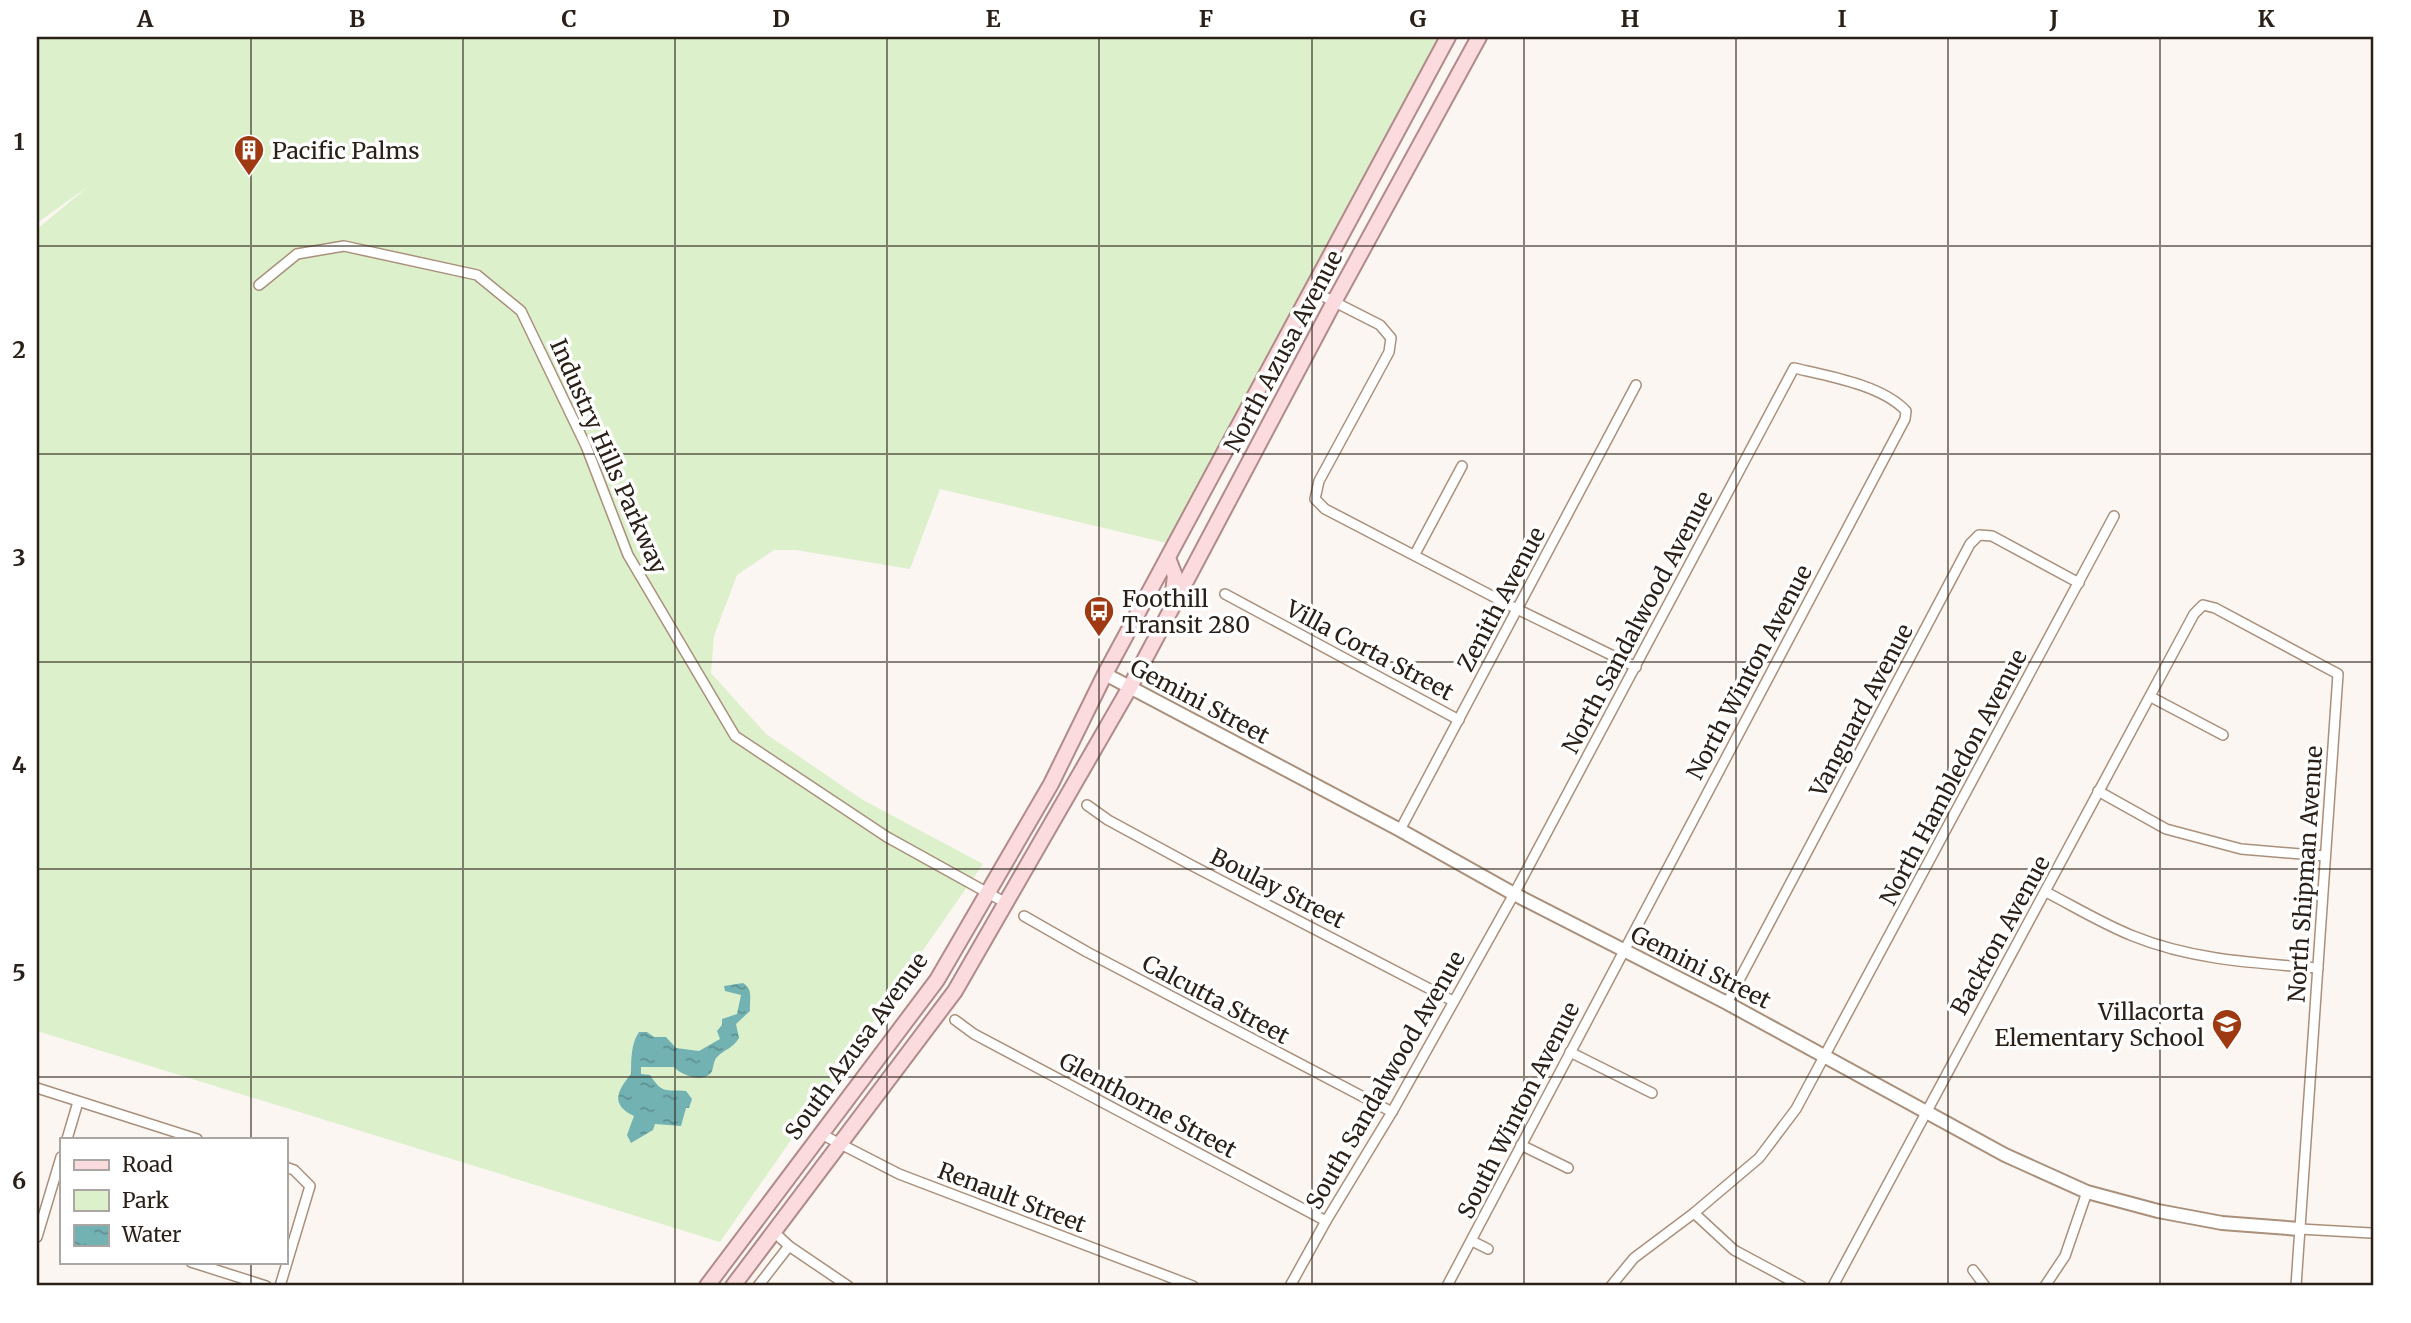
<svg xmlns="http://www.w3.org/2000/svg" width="2411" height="1323" viewBox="0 0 2411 1323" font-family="Merriweather,serif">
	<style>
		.green { fill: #dcf0cb }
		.water { fill: url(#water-ripples) }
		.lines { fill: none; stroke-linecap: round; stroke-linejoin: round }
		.street-casing { stroke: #aa907b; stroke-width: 12 }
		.secondary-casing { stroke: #aa907b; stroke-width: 16 }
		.primary-casing { stroke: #b18a8a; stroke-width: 18 }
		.street { stroke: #fff; stroke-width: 9 }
		.secondary { stroke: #fff; stroke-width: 12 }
		.primary { stroke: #fbdbde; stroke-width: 14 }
		.grid { fill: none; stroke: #2a2018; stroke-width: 2; stroke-opacity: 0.55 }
		.labels { text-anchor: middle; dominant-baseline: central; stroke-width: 7; stroke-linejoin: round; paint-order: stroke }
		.poi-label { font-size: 23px; fill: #2a2018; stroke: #fff; text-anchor: start }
		.street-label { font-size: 23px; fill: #2a2018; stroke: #fff }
		.neatline { fill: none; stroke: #2a2018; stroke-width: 2.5 }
		.grid-label { font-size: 23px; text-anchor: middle; font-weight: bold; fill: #2a2018 }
	</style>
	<defs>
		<pattern id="water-ripples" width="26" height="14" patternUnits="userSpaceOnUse" patternTransform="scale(1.75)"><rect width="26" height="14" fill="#73b2b3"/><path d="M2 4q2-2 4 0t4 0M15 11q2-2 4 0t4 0" fill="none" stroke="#5f9091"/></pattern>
	</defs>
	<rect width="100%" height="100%" fill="#fbf6f1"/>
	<polygon class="green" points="37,37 1443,37 1167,543 940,489 910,569 796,550 774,550 737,575 714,636 711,673 766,734 863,800 983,864 720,1242 37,1031 37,229 90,185 37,223"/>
	<path class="water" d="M 743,983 C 754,990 749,999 750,1011 L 736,1024 L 739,1038 C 732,1049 725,1049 717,1057 C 713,1061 714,1068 711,1073 C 702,1083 681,1075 674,1067 L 641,1067 L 641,1074 L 650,1075 C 663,1095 666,1089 686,1091 L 692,1099 L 689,1108 L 686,1108 L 681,1126 L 655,1124 L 653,1130 L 631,1143 L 627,1135 L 634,1116 C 610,1105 617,1091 631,1074 C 631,1060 631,1043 639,1032 L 647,1032 L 654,1037 L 666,1037 L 676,1048 L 699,1051 L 720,1039 L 717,1031 L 722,1025 L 722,1019 L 737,1014 L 741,995 L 725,991 L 724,986 Z"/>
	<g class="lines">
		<g class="street-casing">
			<g id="street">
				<polyline points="259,285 297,254 344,246 477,275 521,311 586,446 628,555 735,736 887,837 1006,903"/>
				<polyline points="1313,291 1380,325 1391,338 1389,352 1319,481 1315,499 1325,509 1517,609 1636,667"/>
				<polyline points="1415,554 1462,466"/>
				<polyline points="1225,594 1459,720"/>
				<polyline points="2151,697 2223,735"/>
				<polyline points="2098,791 2166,829 2241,849 2325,856"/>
				<polyline points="1087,805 1108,820 1191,865 1453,1001"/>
				<polyline points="1400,830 1636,385"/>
				<path d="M 2046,892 C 2075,907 2103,924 2133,936 C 2192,960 2255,963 2318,968"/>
				<polyline points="1024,916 1087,952 1392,1112"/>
				<polyline points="1727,1003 1970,544 1979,535 1992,536 2079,583"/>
				<polyline points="955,1020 974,1034 1326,1221"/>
				<polyline points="1570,1052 1652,1093"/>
				<polyline points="37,1088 197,1139"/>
				<polyline points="821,1134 899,1174 1193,1286"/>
				<polyline points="67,1139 78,1102"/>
				<polyline points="1521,1145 1568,1168"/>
				<polyline points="1694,1213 1734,1250 1801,1286"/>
				<polyline points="2300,1229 2371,1233"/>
				<polyline points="773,1231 789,1246 848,1286"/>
				<polyline points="37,1237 61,1157"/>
				<polyline points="1472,1241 1488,1249"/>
				<polyline points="191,1262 266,1286"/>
				<polyline points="1973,1270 1985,1286"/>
				<polyline points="280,1286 310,1186 294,1170 285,1167"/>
				<polyline points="758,1286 789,1246"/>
				<path d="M 1290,1286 L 1326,1221 L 1392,1112 L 1514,894 L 1794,368 C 1828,376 1882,385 1906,411 L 1905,419 L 1447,1286"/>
				<polyline points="1611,1286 1634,1258 1694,1213 1759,1158 1796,1109 2114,516"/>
				<polyline points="1833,1286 2194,614 2203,605 2215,608 2338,674 2296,1286"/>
				<polyline points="2045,1286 2065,1256 2087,1192"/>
			</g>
		</g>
		<g class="secondary-casing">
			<polyline id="secondary" points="1105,674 1400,830 1514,894 1727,1003 2005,1155 2087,1192 2158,1211 2222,1223 2300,1229"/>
		</g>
		<g class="primary-casing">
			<g id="primary">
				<polyline points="1168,558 1175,576 1172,599"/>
				<polyline points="707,1286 937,980 1051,784 1105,674 1448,37"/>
				<polyline points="733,1286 955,991 1130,687 1334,302 1479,37"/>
			</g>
		</g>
		<use href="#street" class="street"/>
		<use href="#secondary" class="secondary"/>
		<use href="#primary" class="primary"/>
	</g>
	<path class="grid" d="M 251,37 L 251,1139M 463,37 L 463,1286M 675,37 L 675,1286M 887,37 L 887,1286M 1099,37 L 1099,1286M 1312,37 L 1312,1286M 1524,37 L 1524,1286M 1736,37 L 1736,1286M 1948,37 L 1948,1286M 2160,37 L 2160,1286M 37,246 L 2374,246M 37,454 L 2374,454M 37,662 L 2374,662M 37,869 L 2374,869M 37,1077 L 2374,1077M 251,1262 L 251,1286"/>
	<defs>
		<g id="building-pin" transform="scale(1.575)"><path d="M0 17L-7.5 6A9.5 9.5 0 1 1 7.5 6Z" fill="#9f3912" stroke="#fff"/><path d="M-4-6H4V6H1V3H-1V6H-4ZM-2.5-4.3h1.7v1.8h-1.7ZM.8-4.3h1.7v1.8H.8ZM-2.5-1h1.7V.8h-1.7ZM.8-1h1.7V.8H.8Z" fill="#fff"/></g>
		<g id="bus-pin" transform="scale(1.575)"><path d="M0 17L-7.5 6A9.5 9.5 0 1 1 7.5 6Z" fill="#9f3912" stroke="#fff"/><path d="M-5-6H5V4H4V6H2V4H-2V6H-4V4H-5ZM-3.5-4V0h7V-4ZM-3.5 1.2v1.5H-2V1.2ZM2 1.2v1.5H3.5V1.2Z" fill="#fff"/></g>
		<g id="school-pin" transform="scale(1.575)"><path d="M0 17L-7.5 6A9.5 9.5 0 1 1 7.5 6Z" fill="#9f3912" stroke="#fff"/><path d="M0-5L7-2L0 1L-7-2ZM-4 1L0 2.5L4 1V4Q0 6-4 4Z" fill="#fff"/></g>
	</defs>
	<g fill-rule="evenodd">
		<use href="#building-pin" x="249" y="150"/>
		<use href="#bus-pin" x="1099" y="611"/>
		<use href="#school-pin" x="2227" y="1024"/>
	</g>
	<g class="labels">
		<g class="poi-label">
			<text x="272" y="150">Pacific Palms</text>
			<text x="1122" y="598">Foothill<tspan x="1122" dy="26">Transit 280</tspan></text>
			<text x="2204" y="1011" text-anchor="end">Villacorta<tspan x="2204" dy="26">Elementary School</tspan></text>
		</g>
		<g class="street-label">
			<text transform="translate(1283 351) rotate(-62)">North Azusa Avenue</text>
			<text transform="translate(609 456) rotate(66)">Industry Hills Parkway</text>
			<text transform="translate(1501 599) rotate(-62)">Zenith Avenue</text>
			<text transform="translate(1637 622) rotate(-62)">North Sandalwood Avenue</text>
			<text transform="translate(1370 650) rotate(28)">Villa Corta Street</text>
			<text transform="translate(1749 672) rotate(-62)">North Winton Avenue</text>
			<text transform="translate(1200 701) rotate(28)">Gemini Street</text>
			<text transform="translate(1861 710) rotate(-62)">Vanguard Avenue</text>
			<text transform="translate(1953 777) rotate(-62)">North Hambledon Avenue</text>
			<text transform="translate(2305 874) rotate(-86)">North Shipman Avenue</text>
			<text transform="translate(1278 888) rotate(27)">Boulay Street</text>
			<text transform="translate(2000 935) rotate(-61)">Backton Avenue</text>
			<text transform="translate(1701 967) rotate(27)">Gemini Street</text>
			<text transform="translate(1216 999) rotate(28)">Calcutta Street</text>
			<text transform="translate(856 1046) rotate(-54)">South Azusa Avenue</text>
			<text transform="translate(1385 1080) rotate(-60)">South Sandalwood Avenue</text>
			<text transform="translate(1148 1105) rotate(28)">Glenthorne Street</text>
			<text transform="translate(1518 1110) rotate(-63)">South Winton Avenue</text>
			<text transform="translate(1012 1197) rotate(21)">Renault Street</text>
		</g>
	</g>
	<rect width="2411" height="1323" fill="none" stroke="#ffffff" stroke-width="77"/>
	<rect x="60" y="1138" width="228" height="126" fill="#ffffff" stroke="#aaa6a3" stroke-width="2"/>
	<rect x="74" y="1160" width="35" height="10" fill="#fbdbde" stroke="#aaa6a3" stroke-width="2"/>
	<text x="122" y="1172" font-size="21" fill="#2a2018">Road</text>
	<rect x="74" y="1190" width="35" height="21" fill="#dcf0cb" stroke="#aaa6a3" stroke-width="2"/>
	<text x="122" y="1208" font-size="21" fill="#2a2018">Park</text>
	<rect x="74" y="1225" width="35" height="21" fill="url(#water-ripples)" stroke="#aaa6a3" stroke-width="2"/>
	<text x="122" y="1242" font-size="21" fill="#2a2018">Water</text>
	<rect x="38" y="38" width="2334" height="1246" class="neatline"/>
	<g class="grid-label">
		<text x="145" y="27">A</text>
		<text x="357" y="27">B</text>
		<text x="569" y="27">C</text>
		<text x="781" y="27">D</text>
		<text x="993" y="27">E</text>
		<text x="1206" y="27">F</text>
		<text x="1418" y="27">G</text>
		<text x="1630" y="27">H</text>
		<text x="1842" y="27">I</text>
		<text x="2054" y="27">J</text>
		<text x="2266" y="27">K</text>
		<text x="19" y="150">1</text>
		<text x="19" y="358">2</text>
		<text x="19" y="566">3</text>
		<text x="19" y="773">4</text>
		<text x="19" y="981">5</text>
		<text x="19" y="1189">6</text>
	</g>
</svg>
